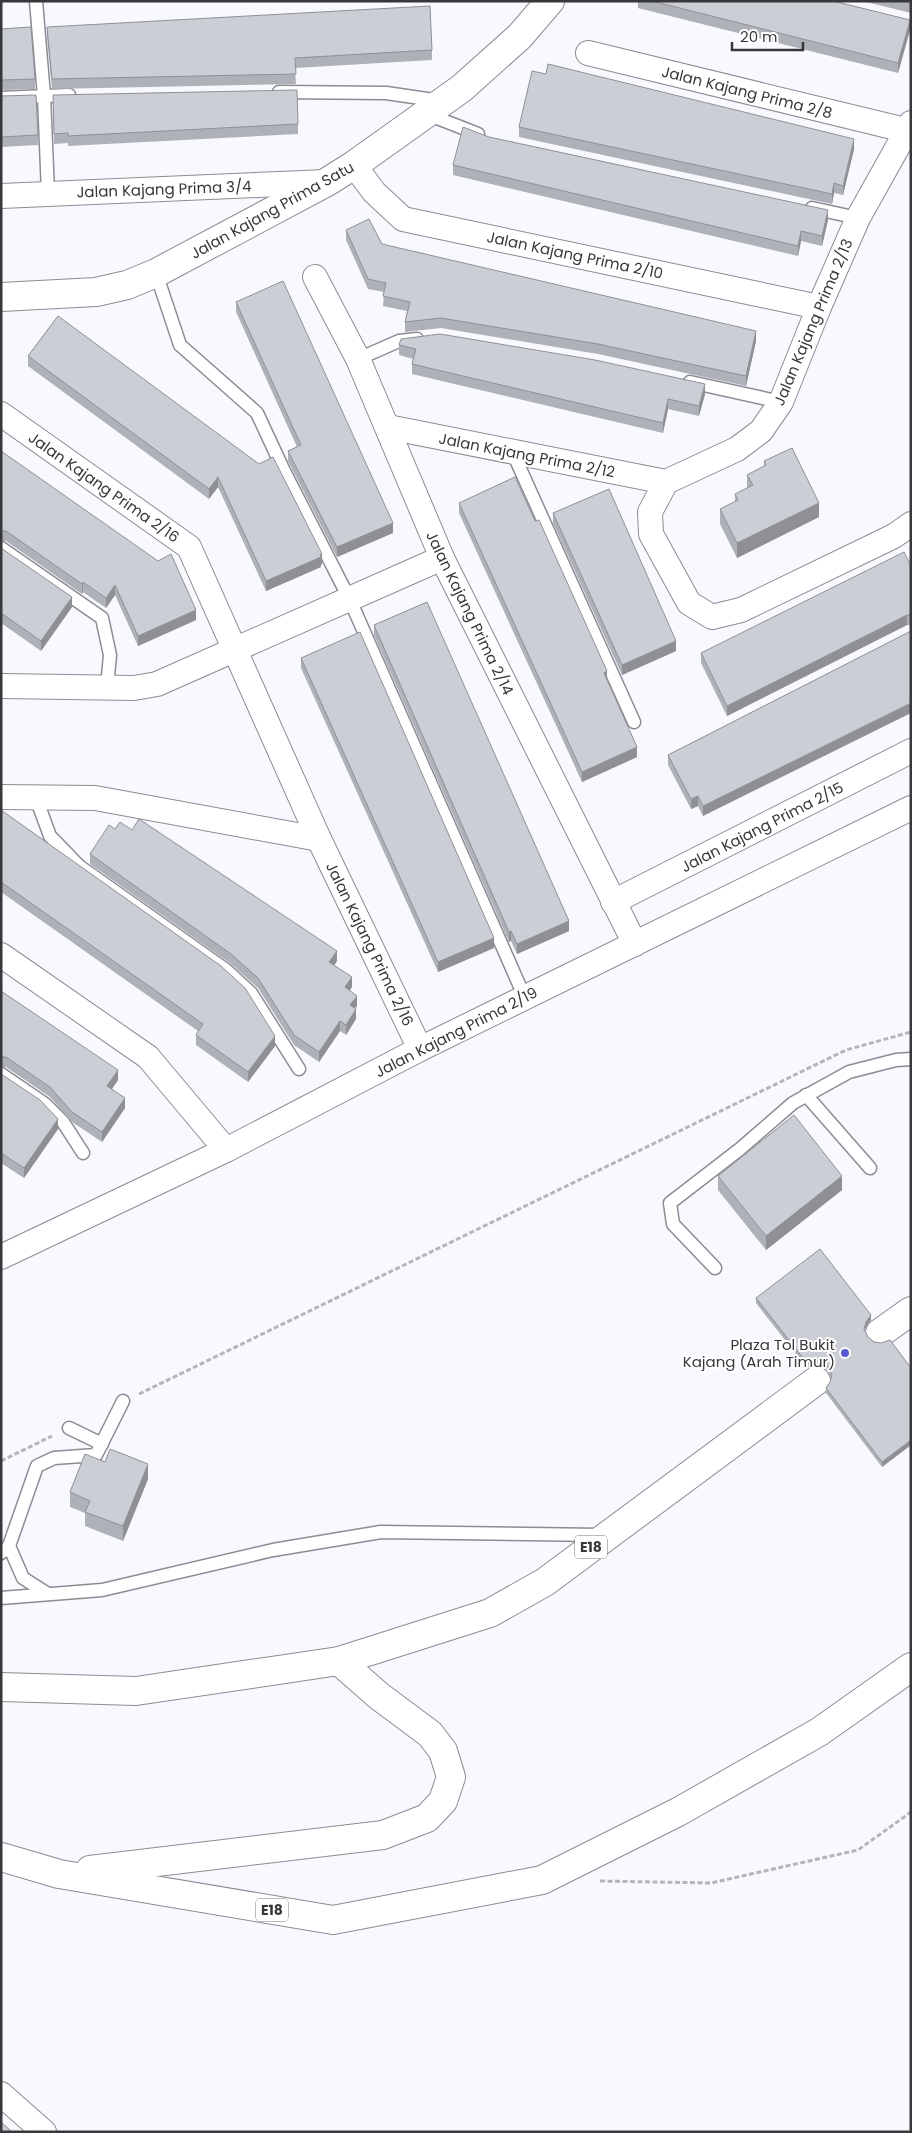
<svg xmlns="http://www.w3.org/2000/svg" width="912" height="2133" viewBox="0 0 912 2133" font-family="Poppins,sans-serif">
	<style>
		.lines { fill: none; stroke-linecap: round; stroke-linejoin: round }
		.service-casing { stroke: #8b8c94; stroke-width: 15 }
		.minor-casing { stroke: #8b8c94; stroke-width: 26 }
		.tertiary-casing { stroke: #8b8c94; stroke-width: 30 }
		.motorway-casing { stroke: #8b8c94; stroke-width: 30 }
		.path { stroke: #b4b5b9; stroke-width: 3; stroke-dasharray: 5 2.5; stroke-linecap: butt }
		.service { stroke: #fff; stroke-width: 12 }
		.minor { stroke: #fff; stroke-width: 24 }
		.tertiary { stroke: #fff; stroke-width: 28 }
		.motorway { stroke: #fff; stroke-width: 28 }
		.wall { fill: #afb1b8 }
		.shaded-wall { fill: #8f9096 }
		.building { fill: #ccced6; stroke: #8f9096 }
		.poi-dot { fill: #5759d0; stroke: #fff; stroke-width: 2 }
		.labels { text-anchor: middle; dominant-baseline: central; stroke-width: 4; stroke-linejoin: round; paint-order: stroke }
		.shield { fill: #fff; stroke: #747476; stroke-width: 1 }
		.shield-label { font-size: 14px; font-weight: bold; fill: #38383b }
		.street-label { font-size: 15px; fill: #38383b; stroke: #fff }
		.poi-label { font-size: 15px; fill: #38383b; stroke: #fff; text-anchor: end }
	</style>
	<rect width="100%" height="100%" fill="#f8f9fe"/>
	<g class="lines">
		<g class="service-casing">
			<g id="service">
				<polyline points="36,1 44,96 48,193"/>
				<polyline points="279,92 386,93 441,101"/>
				<polyline points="1,98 69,95"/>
				<polyline points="427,114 478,134"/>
				<polyline points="812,208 858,218"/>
				<polyline points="156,273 180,345 257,413 284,471 350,600 525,998"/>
				<polyline points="358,359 399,341 417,339"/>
				<polyline points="690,382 781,402"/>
				<polyline points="513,453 634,722"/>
				<polyline points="1,548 102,618 110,655 107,687"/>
				<polyline points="36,798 50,836 79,866 226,970 251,993 299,1069"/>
				<polyline points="1,1074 45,1104 63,1122 83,1153"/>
				<polyline points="806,1095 870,1168"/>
				<polyline points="715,1268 673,1224 670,1203 740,1149 793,1103 849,1072 896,1060 911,1059"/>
				<polyline points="69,1428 102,1444"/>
				<polyline points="9,1546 23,1578 48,1594"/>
				<polyline points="1,1553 9,1546 37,1466 54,1458 96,1455 123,1401"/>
				<polyline points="1,1598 102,1590 273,1550 381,1532 602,1535"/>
			</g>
		</g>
		<g class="minor-casing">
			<g id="minor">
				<polyline points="588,53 905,130"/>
				<polyline points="911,123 858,218 819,307 781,402 761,431 737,449 666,482 650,512 651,534 689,603 712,617 741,610 894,536 911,524"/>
				<polyline points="354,165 374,192 403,219 819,307"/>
				<polyline points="1,196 327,182"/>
				<polyline points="315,277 358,359 442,558 635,944"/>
				<polyline points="1,414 189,547 319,839 420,1049"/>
				<polyline points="388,427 666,482"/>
				<polyline points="1,686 134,688 157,684 442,558"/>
				<polyline points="1,797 95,798 319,839"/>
				<polyline points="613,902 911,751"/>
				<polyline points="1,955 148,1057 226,1150"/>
				<polyline points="1,1257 226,1150 420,1049 911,808"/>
				<polyline points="1,2094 44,2132"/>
			</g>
		</g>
		<g class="tertiary-casing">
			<polyline id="tertiary" points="1,297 96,292 127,285 156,273 327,182 354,165 462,88 520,36 550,1"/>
		</g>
		<g class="motorway-casing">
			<g id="motorway">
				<polyline points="880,1333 911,1311"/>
				<polyline points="1,1687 136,1691 339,1661 490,1613 545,1582 816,1381"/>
				<polyline points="1,1857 59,1874 333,1920 542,1880 678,1812 819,1732 911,1667"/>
				<polyline points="90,1870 383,1835 427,1818 443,1801 451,1777 443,1751 430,1734 379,1696 339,1661"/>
			</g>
		</g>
		<g class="path">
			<polyline points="139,1394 846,1050 911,1032"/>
			<polyline points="1,1461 52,1436"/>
			<polyline points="600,1881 711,1883 858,1850 911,1812"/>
		</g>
		<use href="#service" class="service"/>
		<use href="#minor" class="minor"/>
		<use href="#tertiary" class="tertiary"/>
		<use href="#motorway" class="motorway"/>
	</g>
	<g class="wall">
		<polygon points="638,1 833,1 910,30 898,73 638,8"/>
		<polygon points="862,1 911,1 911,13"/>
		<polygon points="47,27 432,50 432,60 295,68 296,84 52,89 47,37"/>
		<polygon points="1,29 35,79 35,89 1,90"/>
		<polygon points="53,95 298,124 298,134 68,146 68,143 54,144"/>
		<polygon points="1,96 38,135 38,145 1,147"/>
		<polygon points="519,127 854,149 843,195 834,193 832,204 519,137"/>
		<polygon points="489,137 828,220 822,246 801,241 798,256 453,175 453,165"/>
		<polygon points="346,230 382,244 756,341 746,386 598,354 441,328 405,332 405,322 407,311 383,306 384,292 368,289 346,240"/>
		<polygon points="236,302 393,533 337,557 288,461 288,451 297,447 236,312"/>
		<polygon points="58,316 322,564 321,565 321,567 266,591 218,487 209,499 28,366 28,356"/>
		<polygon points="399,345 705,394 699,416 668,409 663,433 412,374 412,364 413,359 399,355"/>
		<polygon points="1,451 196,620 138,646 115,595 106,608 83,592 82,594 6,541 1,541"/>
		<polygon points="764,461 819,517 737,558 720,524 720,509 735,502 735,494 747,488 747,475 764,466"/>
		<polygon points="459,503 607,680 637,757 582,782 459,513"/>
		<polygon points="553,513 676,651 622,675 553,523"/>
		<polygon points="1,548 72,607 41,651 1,623"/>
		<polygon points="911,566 911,625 907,625 727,716 701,663 701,653"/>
		<polygon points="374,625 569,931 517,954 511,941 509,942 374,635"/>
		<polygon points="911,631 703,816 698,806 691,809 668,765 668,755"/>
		<polygon points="301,658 494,948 438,972 301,668"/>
		<polygon points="1,810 275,1046 248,1082 196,1045 196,1035 198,1031 1,892"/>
		<polygon points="115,829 132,830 337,961 334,966 352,987 350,990 357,1006 355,1008 356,1019 346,1035 340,1031 319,1062 294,1045 258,988 231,964 90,864 90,854"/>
		<polygon points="1,991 118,1080 112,1089 125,1108 102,1142 72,1122 50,1097 6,1067 1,1067"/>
		<polygon points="1,1074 58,1129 24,1178 1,1163"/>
		<polygon points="718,1176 842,1190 766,1250 718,1190"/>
		<polygon points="756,1298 871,1320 866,1327 865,1330 868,1337 911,1368 911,1445 882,1467 826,1393 826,1388 830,1382 831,1378 828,1371 823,1367 815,1365 807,1368 756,1303"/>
		<polygon points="148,1479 123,1541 85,1526 85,1513 70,1507 70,1492"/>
	</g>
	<g class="shaded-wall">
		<polygon points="910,20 910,30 898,73 898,63"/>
		<polygon points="854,139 854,149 843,195 843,186"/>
		<polygon points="834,183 834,193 832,204 832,194"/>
		<polygon points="828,210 828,220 822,246 822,236"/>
		<polygon points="801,231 801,241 798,256 798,246"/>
		<polygon points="756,331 756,341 746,386 746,376"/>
		<polygon points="705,384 705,394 699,416 699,406"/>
		<polygon points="668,399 668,409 663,433 663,423"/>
		<polygon points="218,477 218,487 209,499 209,489"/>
		<polygon points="819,503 819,517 737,558 737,543"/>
		<polygon points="393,523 393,533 337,557 337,547"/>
		<polygon points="322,554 322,564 321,565 321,567 266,591 266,581"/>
		<polygon points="83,582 83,592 82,594 82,584"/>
		<polygon points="115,585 115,595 106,608 106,598"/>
		<polygon points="72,597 72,607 41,651 41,641"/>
		<polygon points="196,610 196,620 138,646 138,636"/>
		<polygon points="907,615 907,625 727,716 727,706"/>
		<polygon points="676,641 676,651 622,675 622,665"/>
		<polygon points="607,671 607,681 604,673"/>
		<polygon points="911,703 911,713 703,816 703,806"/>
		<polygon points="637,747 637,757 582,782 582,772"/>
		<polygon points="698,796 698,806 691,809 691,799"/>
		<polygon points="569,921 569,931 517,954 517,944"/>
		<polygon points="511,931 511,941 509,942 509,932"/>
		<polygon points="494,938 494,948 438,972 438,962"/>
		<polygon points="337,951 337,961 329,972 329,962"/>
		<polygon points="352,977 352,987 345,997 345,987"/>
		<polygon points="357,996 357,1006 350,1015 350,1005"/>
		<polygon points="356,1009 356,1019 346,1035 346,1025"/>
		<polygon points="340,1021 340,1031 319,1062 319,1052"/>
		<polygon points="275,1036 275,1046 248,1082 248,1072"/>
		<polygon points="118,1070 118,1080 107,1096 107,1086"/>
		<polygon points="125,1098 125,1108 102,1142 102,1132"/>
		<polygon points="58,1119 58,1129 24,1178 24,1168"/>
		<polygon points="842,1176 842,1190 766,1250 766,1236"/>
		<polygon points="871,1315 871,1320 866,1327 864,1334 866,1322"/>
		<polygon points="815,1360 815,1365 807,1368 807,1363"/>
		<polygon points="911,1440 911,1445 882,1467 882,1462"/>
		<polygon points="148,1464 148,1479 123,1541 123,1526"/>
	</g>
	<g class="building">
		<polygon points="652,1 833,1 910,20 898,63"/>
		<polygon points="430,6 432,50 295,58 296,74 52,79 47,27"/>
		<polygon points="31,27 35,79 1,80 1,29"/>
		<polygon points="548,64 854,139 843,186 834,183 832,194 519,127 532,71 546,74"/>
		<polygon points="297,90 298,124 68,136 68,133 54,134 53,95"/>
		<polygon points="36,95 38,135 1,137 1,96"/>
		<polygon points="463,127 489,137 828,210 822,236 801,231 798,246 453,165"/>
		<polygon points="369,219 382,244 756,331 746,376 598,344 441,318 405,322 410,302 383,296 386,283 368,279 346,230"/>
		<polygon points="283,281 393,523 337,547 288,451 301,445 236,302"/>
		<polygon points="58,316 259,464 273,457 322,554 320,555 321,557 266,581 218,477 209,489 28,356"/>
		<polygon points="440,334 595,360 705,384 699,406 668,399 663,423 412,364 416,349 399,345 401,339"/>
		<polygon points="792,448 819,503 737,543 720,509 738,500 735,494 753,485 747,475 766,465 764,461"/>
		<polygon points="1,451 158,561 171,554 196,610 138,636 115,585 106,598 83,582 82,584 6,531 1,531"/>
		<polygon points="515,477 535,521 539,520 607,671 604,673 637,747 582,772 459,503"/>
		<polygon points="609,489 676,641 622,665 553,513"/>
		<polygon points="1,548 72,597 41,641 1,613"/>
		<polygon points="904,552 911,566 911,615 907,615 727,706 701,653"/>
		<polygon points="427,602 569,921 517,944 511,931 509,932 374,625"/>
		<polygon points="911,631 911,703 703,806 698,796 691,799 668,755"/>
		<polygon points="360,632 494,938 438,962 301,658"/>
		<polygon points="1,810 221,966 245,988 275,1036 248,1072 196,1035 203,1024 1,882"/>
		<polygon points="139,819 337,951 329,962 352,977 345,987 357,996 350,1005 356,1009 346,1025 340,1021 319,1052 294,1035 258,978 231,954 90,854 109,825 115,829 120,822 132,830"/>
		<polygon points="1,991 118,1070 107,1086 125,1098 102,1132 72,1112 50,1087 6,1057 1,1057"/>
		<polygon points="1,1074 40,1100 58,1119 24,1168 1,1153"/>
		<polygon points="794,1115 842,1176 766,1236 718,1176"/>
		<polygon points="820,1249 871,1315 866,1322 864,1329 868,1337 874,1342 881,1343 890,1340 911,1368 911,1440 882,1462 826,1388 830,1382 832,1375 828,1366 823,1362 815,1360 807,1363 756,1298"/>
		<polygon points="110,1449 148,1464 123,1526 85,1512 90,1501 70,1492 85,1454 105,1462"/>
		<polygon points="1,2122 12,2132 1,2132"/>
	</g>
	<circle class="poi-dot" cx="845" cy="1353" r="5"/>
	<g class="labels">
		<g class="shield">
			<rect x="575" y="1535.5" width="32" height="23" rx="4"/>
			<rect x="256" y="1898.5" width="32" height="23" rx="4"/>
		</g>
		<g class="shield-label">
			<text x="591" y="1547">E18</text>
			<text x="272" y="1910">E18</text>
		</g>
		<g class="street-label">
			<text transform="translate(747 92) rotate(14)">Jalan Kajang Prima 2/8</text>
			<text transform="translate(164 189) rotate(-2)">Jalan Kajang Prima 3/4</text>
			<text transform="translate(272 210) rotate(-29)">Jalan Kajang Prima Satu</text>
			<text transform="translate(575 255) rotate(12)">Jalan Kajang Prima 2/10</text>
			<text transform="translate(813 322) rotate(-67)">Jalan Kajang Prima 2/13</text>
			<text transform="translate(527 455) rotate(11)">Jalan Kajang Prima 2/12</text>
			<text transform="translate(104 487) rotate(35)">Jalan Kajang Prima 2/16</text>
			<text transform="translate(470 613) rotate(64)">Jalan Kajang Prima 2/14</text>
			<text transform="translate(762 827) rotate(-27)">Jalan Kajang Prima 2/15</text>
			<text transform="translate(370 944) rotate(64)">Jalan Kajang Prima 2/16</text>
			<text transform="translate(456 1032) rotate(-27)">Jalan Kajang Prima 2/19</text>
		</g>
		<g class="poi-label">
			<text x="835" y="1344">Plaza Tol Bukit<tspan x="835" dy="17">Kajang (Arah Timur)</tspan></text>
		</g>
	</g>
	<rect width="912" height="2133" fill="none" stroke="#38383b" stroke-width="5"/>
	<path d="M732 42v8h71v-8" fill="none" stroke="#38383b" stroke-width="2.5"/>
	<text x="740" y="42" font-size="15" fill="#38383b" stroke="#ffffff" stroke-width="4" paint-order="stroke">20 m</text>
</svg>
